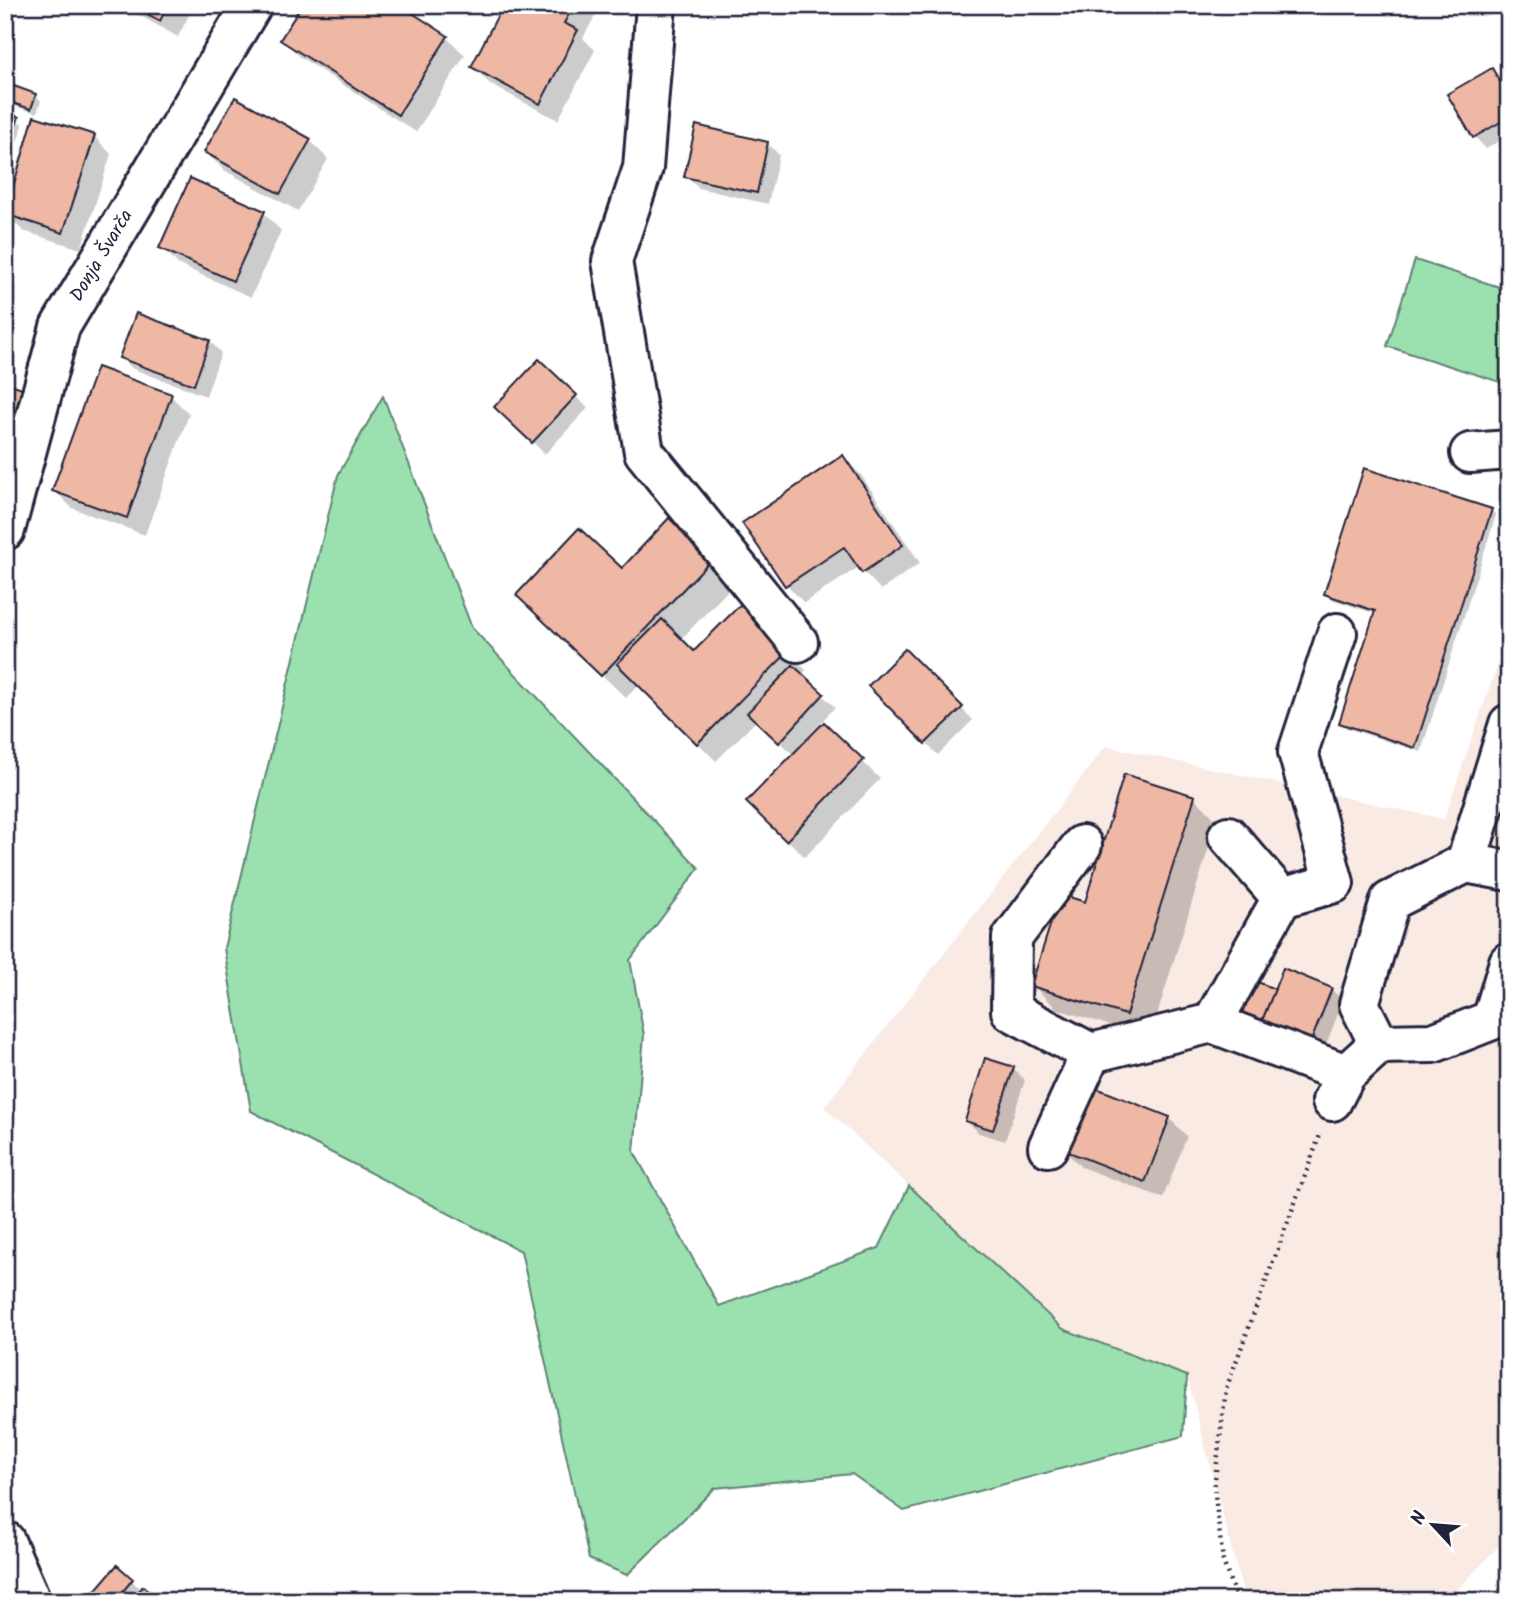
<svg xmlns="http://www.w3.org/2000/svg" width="1514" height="1606" viewBox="0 0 1514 1606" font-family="Kalam,sans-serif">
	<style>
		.built { fill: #faeae4 }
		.green { fill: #9be1af; stroke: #5e8275; stroke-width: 2 }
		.shadow { fill: #0003 }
		.building { fill: #efb8a4; stroke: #22223b; stroke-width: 2 }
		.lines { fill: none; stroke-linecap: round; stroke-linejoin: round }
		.minor-casing { stroke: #22223b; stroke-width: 44 }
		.path { stroke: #22223b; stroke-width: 4.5; stroke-dasharray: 2 5; stroke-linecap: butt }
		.minor { stroke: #fff; stroke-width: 38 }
		.labels { text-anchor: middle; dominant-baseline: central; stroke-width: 7; stroke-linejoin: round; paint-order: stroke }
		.street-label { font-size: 19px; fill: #22223b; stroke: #fff }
	</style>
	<rect width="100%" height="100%" fill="#fff"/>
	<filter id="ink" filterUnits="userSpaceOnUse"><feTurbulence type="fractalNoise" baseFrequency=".0143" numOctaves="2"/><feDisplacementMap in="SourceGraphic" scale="14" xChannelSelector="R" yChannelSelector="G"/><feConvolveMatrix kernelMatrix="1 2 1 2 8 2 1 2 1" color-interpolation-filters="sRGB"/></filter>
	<g filter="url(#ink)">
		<polygon class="built" points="1509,631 1509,1535 1447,1601 1245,1601 1187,1376 1063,1329 824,1107 1106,746 1444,819"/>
		<g class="green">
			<polygon points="1415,260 1509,290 1509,385 1387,346"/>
			<polygon points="383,396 472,628 699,868 630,960 644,1035 634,1152 719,1306 879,1248 909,1186 1063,1329 1187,1376 1183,1436 904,1511 852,1474 715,1488 627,1575 589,1559 521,1251 251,1111 224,948 338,475"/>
		</g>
		<g class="shadow">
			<polygon points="121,5 194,5 178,37"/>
			<polygon points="397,5 447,38 465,55 416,132 300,57 282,39"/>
			<polygon points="505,5 601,5 583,38 595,50 558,120 491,85 473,67"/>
			<polygon points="1491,70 1509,91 1509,135 1486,149 1475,137"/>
			<polygon points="35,95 41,101 37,113 17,107 11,101"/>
			<polygon points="236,99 310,141 328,159 298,211 224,170 206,152"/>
			<polygon points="5,115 23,124 17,142 5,139"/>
			<polygon points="35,118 94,136 111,154 81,249 23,231 5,213"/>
			<polygon points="767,143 779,155 768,204 698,188 686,176"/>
			<polygon points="264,213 281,231 251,297 179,265 161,247"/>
			<polygon points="210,341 221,353 206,396 133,369 121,358"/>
			<polygon points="539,361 588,408 545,454 496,407"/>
			<polygon points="171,396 189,414 145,535 72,508 54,490"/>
			<polygon points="843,457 861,475 920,563 881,590 859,567 804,603 787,585 745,523"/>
			<polygon points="1491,510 1496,515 1421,752 1346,728 1341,723 1376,614 1331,599 1326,594"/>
			<polygon points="670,520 735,583 680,640 694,654 741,606 806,670 801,675 835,707 800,745 802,747 824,724 880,779 805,857 748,802 794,755 757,720 716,761 639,684 626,698 542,618 622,570"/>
			<polygon points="905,651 973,720 938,755 870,686"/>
			<polygon points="1194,797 1217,821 1150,1038 1057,1009 1033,986"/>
			<polygon points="1331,989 1343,1001 1322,1055 1274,1034 1275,991"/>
			<polygon points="1013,1068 1025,1080 1005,1141 979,1133 967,1121"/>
			<polygon points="1169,1118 1187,1136 1163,1198 1081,1167 1063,1149"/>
			<polygon points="117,1568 142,1590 158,1601 88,1601"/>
		</g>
		<g class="building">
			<polygon points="130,5 168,5 160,21"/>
			<polygon points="302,5 400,5 448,36 398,115 280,40"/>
			<polygon points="503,5 574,5 564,23 578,30 540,104 471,67"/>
			<polygon points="1492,68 1509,97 1509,117 1473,138 1447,94"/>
			<polygon points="14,86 36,94 31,109 9,102"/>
			<polygon points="235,97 311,139 280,194 204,152"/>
			<polygon points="5,113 19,117 11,138 5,136"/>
			<polygon points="34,116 95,135 63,233 5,214"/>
			<polygon points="696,125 768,142 757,193 684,177"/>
			<polygon points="190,178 265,211 233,281 159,248"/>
			<polygon points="136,313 210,340 194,385 119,358"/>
			<polygon points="539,359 577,395 532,443 494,407"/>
			<polygon points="97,367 172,394 127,518 52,491"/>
			<polygon points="5,382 28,390 5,460"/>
			<polygon points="843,455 903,545 862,573 844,547 785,586 742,523"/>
			<polygon points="1364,468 1492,509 1415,748 1339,723 1375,611 1324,594"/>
			<polygon points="669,518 712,559 601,676 516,595 579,528 622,568"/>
			<polygon points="741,604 789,651 697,744 617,664 662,619 694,651"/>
			<polygon points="905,649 963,707 925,744 868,686"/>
			<polygon points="793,665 824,694 779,743 747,713"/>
			<polygon points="824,722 864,760 786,841 746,802"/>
			<polygon points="1124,774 1195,796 1126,1015 1031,986 1060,894 1085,902"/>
			<polygon points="1283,968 1332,988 1310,1044 1261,1023"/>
			<polygon points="1245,977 1275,989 1261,1023 1231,1010"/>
			<polygon points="985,1058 1014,1067 993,1130 965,1121"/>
			<polygon points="1086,1084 1170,1117 1145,1182 1061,1149"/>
			<polygon points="1509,1191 1509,1212 1503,1210"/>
			<polygon points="117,1565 133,1579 115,1601 86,1601"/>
			<polygon points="143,1586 160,1601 131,1601"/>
		</g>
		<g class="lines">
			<g class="minor-casing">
				<g id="minor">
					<polyline points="656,5 643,168 612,261 644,452 798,642"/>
					<polyline points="1470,453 1509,450"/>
					<polyline points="5,530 60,327 252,5"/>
					<polyline points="1082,845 1012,938 1011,1011 1091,1053"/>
					<polyline points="1466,863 1509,724"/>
					<polyline points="1282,898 1334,883 1298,752 1337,633"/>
					<polyline points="1212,1023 1282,898 1228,836"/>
					<polyline points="1379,1044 1359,1004 1390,901 1466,863 1509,871"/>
					<polyline points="1332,1101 1346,1074 1379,1044 1433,1043 1492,1020 1509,962"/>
					<polyline points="1048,1147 1091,1053 1212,1023 1346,1074"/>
					<polyline points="5,1541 31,1601"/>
				</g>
			</g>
			<polyline class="path" points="1237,1601 1223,1561 1214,1487 1226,1389 1320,1135"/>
			<use href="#minor" class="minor"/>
		</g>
	</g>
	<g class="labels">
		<g class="street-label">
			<text transform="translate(102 256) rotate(-59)">Donja Švarča</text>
		</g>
	</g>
	<rect width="1514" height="1606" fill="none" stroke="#fff" stroke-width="28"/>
	<rect x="14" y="14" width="1486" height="1578" fill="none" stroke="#22223b" stroke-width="2.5" filter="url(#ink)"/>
	<g transform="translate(1433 1525) rotate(296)" stroke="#ffffff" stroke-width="5" paint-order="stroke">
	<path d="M0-5L12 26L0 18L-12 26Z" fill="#22223b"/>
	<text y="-10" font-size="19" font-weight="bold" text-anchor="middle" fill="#22223b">N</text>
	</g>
</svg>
